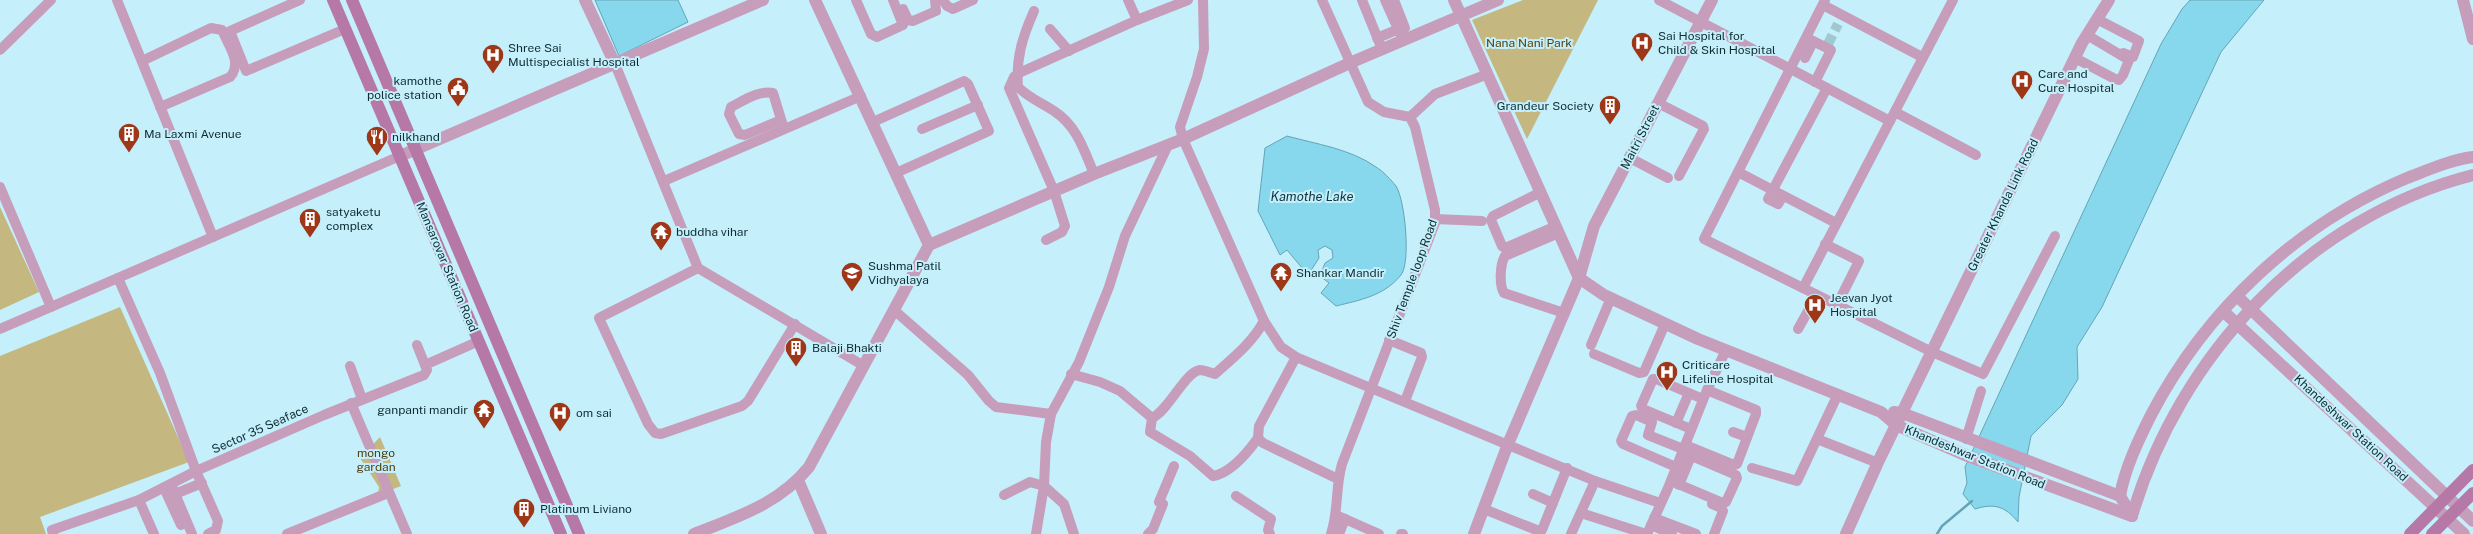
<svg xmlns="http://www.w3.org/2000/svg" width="2473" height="534" viewBox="0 0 2473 534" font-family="'Public Sans',sans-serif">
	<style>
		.green { fill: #c4b780 }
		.water { fill: #88d8ed; stroke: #63a5b6 }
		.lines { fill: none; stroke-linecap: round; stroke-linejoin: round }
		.stream { stroke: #63a5b6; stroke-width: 2.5 }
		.minor-tunnel { stroke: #a0c8d2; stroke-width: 10; stroke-dasharray: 10 5; stroke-linecap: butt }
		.minor { stroke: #c79dbc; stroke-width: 10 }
		.tertiary { stroke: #c79dbc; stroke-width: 12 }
		.secondary { stroke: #b678a6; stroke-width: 12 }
		.labels { text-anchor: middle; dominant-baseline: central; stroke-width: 4; stroke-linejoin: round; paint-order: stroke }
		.poi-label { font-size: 12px; fill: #0e2d34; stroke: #c5effa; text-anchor: start }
		.park-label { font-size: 12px; fill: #4e4312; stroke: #c5effa }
		.street-label { font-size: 12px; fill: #0e2d34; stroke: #c5effa }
		.water-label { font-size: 13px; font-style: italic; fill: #0e343e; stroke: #c5effa }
	</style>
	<rect width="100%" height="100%" fill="#c5effa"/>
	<g class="green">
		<polygon points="1523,0 1598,0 1527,139 1472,20"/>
		<polygon points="0,207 39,292 0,310"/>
		<polygon points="120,307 189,462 40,517 46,534 0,534 0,356"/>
		<polygon points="380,437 401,486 378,495 379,487 360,458"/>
	</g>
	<g class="water">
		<polygon points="595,0 678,0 688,22 619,56"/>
		<path d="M 2190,0 L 2264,0 L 2221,52 L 2102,307 L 2077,347 L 2078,379 L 2062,405 L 2031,436 L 2019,497 L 2018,522 C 2005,506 1994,503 1975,509 L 1963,494 L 1967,483 L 1965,467 L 2161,44 L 2182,9 Z"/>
		<path d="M 1287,136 C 1316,144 1351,149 1376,167 C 1383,171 1391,180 1396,186 C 1405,200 1411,262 1401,275 C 1384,296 1360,300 1336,306 L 1321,293 L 1329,283 L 1320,276 L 1325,263 L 1333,258 L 1332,250 L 1325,246 L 1318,250 L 1319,258 L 1308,275 L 1287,250 L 1280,255 L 1258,211 L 1265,148 Z"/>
	</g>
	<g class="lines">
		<polyline class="stream" points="1937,534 1942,526 1972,501"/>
		<polyline class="minor-tunnel" points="1828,44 1838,24"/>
		<g class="minor">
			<polyline points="117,0 213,237"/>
			<polyline points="300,0 230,31 246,71 345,29"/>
			<polyline points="856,0 871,34 877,37 903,25 893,0"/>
			<polyline points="943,0 947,6 953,9 973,0"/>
			<polyline points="1128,0 1137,20"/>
			<polyline points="1203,0 1204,49 1197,77 1180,127 1183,139 1264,321 1281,347 1296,357 1595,481 1660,503"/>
			<path d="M 1322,0 L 1368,102 L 1384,112 L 1410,117 L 1415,127 L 1435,210 L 1435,223 L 1342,464 C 1335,488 1339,509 1331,534"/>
			<polyline points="1362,0 1382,49"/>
			<polyline points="1385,0 1403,40"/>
			<polyline points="1394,0 1405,28"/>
			<polyline points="1659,0 1890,121"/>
			<polyline points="1825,0 1704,239 1932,352 1983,374 2055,236"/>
			<polyline points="1823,5 1922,57"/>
			<polyline points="903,9 908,20 913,21 936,11 935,0"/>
			<path d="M 1034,11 C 1022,38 1016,58 1018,87 C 1030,99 1041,102 1054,111 C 1077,126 1084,150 1094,174"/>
			<polyline points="2097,19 2139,41 2133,57 2123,53"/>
			<polyline points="1050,29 1069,51"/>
			<polyline points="1377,38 1399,29"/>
			<polyline points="1807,38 1831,50 1815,82"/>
			<polyline points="0,50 51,0"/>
			<polyline points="1805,58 1813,42"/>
			<polyline points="2075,58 2115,79 2119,80 2123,75 2129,60 2087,35"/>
			<path d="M 142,61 L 211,28 L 222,30 C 228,45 243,63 230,77 L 160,107"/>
			<polyline points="615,64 698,268 864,366"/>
			<polyline points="1658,103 1703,126 1704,129 1679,176"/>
			<polyline points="1895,112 1976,155"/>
			<polyline points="1410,117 1435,94 1488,74"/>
			<path d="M 781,120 L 745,135 L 739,134 L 729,114 L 731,107 C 743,101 759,90 773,93 L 784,129"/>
			<polyline points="873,122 964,81 968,84 989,131 896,173"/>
			<polyline points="922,129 978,105"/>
			<polyline points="1630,158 1668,178"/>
			<polyline points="1738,172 1836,223"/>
			<polyline points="664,181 861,96"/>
			<polyline points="0,187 51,307"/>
			<polyline points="1541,192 1493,216 1491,220 1502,246 1505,248 1556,226"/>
			<polyline points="1783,196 1778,204 1768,199 1827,88"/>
			<polyline points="1435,219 1482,221"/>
			<path d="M 1559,233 L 1505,256 C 1500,264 1499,285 1504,293 L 1564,313"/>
			<polyline points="1046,240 1062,232 1065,226 1054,191 1009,88 1014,77 1019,73 1137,20 1188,0"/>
			<polyline points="1825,244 1859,261 1837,305"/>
			<polyline points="698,268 599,318 648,424 655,433 661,434 742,406 748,401 795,324"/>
			<polyline points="118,278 160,373 196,471 218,521 216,530 208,534"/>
			<polyline points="1803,288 1953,0"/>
			<polyline points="894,310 968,375 989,401 996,407 1051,414"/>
			<polyline points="0,329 400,156"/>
			<polyline points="1798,329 1817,295"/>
			<polyline points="1389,340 1421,353 1422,357 1405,401"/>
			<polyline points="1591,345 1611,298"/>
			<polyline points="1594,354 1639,373 1644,372 1665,324"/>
			<polyline points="1296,357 1259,426 1258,438 1263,443 1338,479"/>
			<polyline points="425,365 479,341"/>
			<polyline points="350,366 362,399"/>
			<path d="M 1071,374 L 1100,382 L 1120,391 L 1152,418 C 1169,410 1185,372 1200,370 C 1204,370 1211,373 1215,374 C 1233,358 1252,343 1264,321"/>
			<polyline points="351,403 407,534"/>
			<path d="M 1152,418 L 1150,432 L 1190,456 L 1213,476 C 1231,473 1248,452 1258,438"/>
			<polyline points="1676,423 1689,393"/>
			<polyline points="1691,429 1643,409 1641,406 1653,379 1656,379 1703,399"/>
			<polyline points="1733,432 1747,437"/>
			<polyline points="1817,439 1878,463"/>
			<polyline points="1966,439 1981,391"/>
			<polyline points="1685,445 1734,465 1737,464 1756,414 1756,410 1707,390"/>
			<polyline points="1676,467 1623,444 1621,441 1632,416 1636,415 1652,422 1648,435 1683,449"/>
			<polyline points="1752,468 1797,481 1838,394"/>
			<polyline points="1671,481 1723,503 1726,502 1737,478 1736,475 1682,452"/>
			<polyline points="171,484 192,534"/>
			<polyline points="1679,485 1691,456"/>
			<polyline points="164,488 181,525"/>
			<polyline points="175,494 202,483"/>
			<polyline points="1533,494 1553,503"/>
			<polyline points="1004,495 1030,482 1044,486 1036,534"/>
			<polyline points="1236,496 1271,519 1268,530 1270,534"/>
			<polyline points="139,500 154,534"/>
			<polyline points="1712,504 1721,508 1723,511 1714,534"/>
			<polyline points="1484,509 1539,531 1542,530 1567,468"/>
			<polyline points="1581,513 1646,534"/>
			<polyline points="1336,515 1379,534"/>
			<polyline points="1654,518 1696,534"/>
			<polyline points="1651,525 1672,534"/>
			<polyline points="53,534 52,530 139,500 196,471 324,415 424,375 427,370 417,345"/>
			<polyline points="287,534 388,493"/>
			<polyline points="1074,534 1064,504 1044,486 1046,442 1051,414 1079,362 1109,287 1125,236 1168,145"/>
			<polyline points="1148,534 1153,529 1163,504 1159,502 1174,466"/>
			<polyline points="1339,534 1345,519"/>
			<polyline points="1401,534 1403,534"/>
			<polyline points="1571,534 1595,481"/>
			<polyline points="1647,534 1668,488 1707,390 1726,350"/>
		</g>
		<g class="tertiary">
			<polyline points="585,0 615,64"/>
			<polyline points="815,0 929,245"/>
			<polyline points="1454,0 1579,278 1604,295 1698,339 1881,412 1896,425 1965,455 2132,516"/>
			<polyline points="2463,0 2473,39"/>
			<polyline points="400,156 763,0"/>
			<polyline points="2237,296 2473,521"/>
			<polyline points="2223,311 2464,534"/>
			<polyline points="1894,412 1902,413 2120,496 2132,516"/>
			<polyline points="798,480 821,534"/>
			<path d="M 2120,496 C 2125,468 2138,441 2151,415 C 2206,310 2297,224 2407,178 C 2428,170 2450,160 2473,157"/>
			<path d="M 2132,516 C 2179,356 2308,217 2473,175"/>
			<path d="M 694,534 C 737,517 779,504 809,467 L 929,245 L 1094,174 L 1183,139 L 1352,62 L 1498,0"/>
			<polyline points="1474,534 1508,444 1579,278 1594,226 1712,0"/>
			<polyline points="1846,534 1879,460 2082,43 2109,0"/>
		</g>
		<g class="secondary">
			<polyline points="333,0 561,534"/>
			<polyline points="352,0 579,534"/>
			<polyline points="2410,534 2473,470"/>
			<polyline points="2432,534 2473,493"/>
		</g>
	</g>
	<defs>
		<g id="hospital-pin" transform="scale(1.15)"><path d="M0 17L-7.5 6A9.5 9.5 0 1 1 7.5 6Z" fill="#9e3718" stroke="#c5effa"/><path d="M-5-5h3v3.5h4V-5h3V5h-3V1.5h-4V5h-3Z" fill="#fff"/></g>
		<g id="civic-pin" transform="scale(1.15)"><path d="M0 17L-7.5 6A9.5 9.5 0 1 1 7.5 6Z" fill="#9e3718" stroke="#c5effa"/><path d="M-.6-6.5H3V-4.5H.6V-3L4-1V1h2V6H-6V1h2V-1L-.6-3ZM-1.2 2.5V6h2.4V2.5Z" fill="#fff"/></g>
		<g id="building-pin" transform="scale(1.15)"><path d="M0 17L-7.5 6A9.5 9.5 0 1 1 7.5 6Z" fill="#9e3718" stroke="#c5effa"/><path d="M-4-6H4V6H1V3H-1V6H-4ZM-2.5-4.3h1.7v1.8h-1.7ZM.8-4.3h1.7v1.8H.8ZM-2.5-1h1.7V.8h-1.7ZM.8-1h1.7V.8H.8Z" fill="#fff"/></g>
		<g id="restaurant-pin" transform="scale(1.15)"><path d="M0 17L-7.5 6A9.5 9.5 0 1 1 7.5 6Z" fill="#9e3718" stroke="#c5effa"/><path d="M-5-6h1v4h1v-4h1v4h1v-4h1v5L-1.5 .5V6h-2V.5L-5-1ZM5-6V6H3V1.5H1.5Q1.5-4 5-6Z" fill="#fff"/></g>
		<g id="temple-pin" transform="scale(1.15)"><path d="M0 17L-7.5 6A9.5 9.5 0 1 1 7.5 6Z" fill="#9e3718" stroke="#c5effa"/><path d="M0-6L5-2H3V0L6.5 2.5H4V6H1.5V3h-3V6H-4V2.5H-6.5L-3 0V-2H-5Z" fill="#fff"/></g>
		<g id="school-pin" transform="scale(1.15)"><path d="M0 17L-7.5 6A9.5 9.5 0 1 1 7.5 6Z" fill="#9e3718" stroke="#c5effa"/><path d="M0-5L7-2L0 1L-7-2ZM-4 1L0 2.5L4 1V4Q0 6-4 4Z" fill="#fff"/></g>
	</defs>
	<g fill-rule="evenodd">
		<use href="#hospital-pin" x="1642" y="43"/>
		<use href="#hospital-pin" x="493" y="55"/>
		<use href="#hospital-pin" x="2022" y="81"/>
		<use href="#civic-pin" x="458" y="88"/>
		<use href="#building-pin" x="1610" y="106"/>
		<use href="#building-pin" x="129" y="134"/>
		<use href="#restaurant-pin" x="377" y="137"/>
		<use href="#building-pin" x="310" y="219"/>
		<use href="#temple-pin" x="661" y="232"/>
		<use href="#school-pin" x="852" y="273"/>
		<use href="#temple-pin" x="1281" y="273"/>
		<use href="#hospital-pin" x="1815" y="305"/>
		<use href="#building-pin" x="796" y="348"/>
		<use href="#hospital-pin" x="1667" y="372"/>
		<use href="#temple-pin" x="484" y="410"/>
		<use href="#hospital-pin" x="560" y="413"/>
		<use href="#building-pin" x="524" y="509"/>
	</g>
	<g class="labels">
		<g class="poi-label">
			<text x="1658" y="36">Sai Hospital for<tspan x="1658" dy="14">Child &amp; Skin Hospital</tspan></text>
			<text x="508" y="48">Shree Sai<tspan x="508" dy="14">Multispecialist Hospital</tspan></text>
			<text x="2038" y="74">Care and<tspan x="2038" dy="14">Cure Hospital</tspan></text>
			<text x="442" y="81" text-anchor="end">kamothe<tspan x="442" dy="14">police station</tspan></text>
			<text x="1594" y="106" text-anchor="end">Grandeur Society</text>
			<text x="144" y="134">Ma Laxmi Avenue</text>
			<text x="392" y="137">nilkhand</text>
			<text x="326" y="212">satyaketu<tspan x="326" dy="14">complex</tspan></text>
			<text x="676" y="232">buddha vihar</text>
			<text x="868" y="266">Sushma Patil<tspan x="868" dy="14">Vidhyalaya</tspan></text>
			<text x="1296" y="273">Shankar Mandir</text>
			<text x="1830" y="298">Jeevan Jyot<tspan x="1830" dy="14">Hospital</tspan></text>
			<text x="812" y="348">Balaji Bhakti</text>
			<text x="1682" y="365">Criticare<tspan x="1682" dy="14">Lifeline Hospital</tspan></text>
			<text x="468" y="410" text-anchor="end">ganpanti mandir</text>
			<text x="576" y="413">om sai</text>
			<text x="540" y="509">Platinum Liviano</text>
		</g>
		<g class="park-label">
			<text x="1529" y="43">Nana Nani Park</text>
			<text x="376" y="453">mongo<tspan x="376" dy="14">gardan</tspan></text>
		</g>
		<g class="street-label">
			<text transform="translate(1640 137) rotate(-63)">Maitri Street</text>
			<text transform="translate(2003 205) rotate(-64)">Greater Khanda Link Road</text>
			<text transform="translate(447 267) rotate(67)">Mansarovar Station Road</text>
			<text transform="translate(1412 279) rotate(-70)">Shiv Temple loop Road</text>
			<text transform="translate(2351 428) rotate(43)">Khandeshwar Station Road</text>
			<text transform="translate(260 429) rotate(-24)">Sector 35 Seaface</text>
			<text transform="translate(1975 457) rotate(22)">Khandeshwar Station Road</text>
		</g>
		<g class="water-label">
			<text x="1312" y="196">Kamothe Lake</text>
		</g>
	</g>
</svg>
